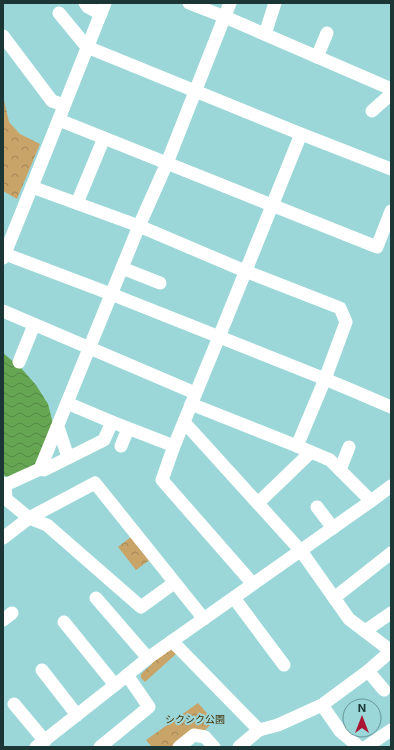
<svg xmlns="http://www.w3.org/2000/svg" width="394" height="750" viewBox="0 0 394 750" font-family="Inter,'Noto Sans JP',sans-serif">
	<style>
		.park { fill: url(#park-crowns) }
		.water { fill: url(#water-waves) }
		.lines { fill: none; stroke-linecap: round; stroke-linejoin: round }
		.minor { stroke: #fff; stroke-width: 13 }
		.labels { text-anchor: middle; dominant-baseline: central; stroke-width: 4; stroke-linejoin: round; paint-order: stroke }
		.park-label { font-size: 10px; fill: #422c00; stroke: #9bd7d8 }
	</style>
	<defs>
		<pattern id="park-crowns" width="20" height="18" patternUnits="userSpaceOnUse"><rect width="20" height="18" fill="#c9a469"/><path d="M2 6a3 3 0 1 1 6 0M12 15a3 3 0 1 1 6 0" fill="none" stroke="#a28657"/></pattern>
		<pattern id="water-waves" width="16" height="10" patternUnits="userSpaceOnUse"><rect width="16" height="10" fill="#66a552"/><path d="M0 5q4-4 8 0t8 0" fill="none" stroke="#538745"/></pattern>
	</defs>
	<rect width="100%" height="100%" fill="#9bd7d8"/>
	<g class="park">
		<polygon points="3,96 9,122 20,134 40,144 17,199 3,191"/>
		<polygon points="132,536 151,559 136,570 118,547"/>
		<polygon points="169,646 176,654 145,682 141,678 141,674 152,664 150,662"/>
		<polygon points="198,703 214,721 205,730 194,730 172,747 152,747 146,740"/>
	</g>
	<path class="water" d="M 3,353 L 21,368 L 36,385 L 48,404 L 53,424 L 34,467 C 25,471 12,481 3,475 Z"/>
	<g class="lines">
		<g class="minor">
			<polyline points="85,3 88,7 101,14"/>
			<polyline points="189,3 225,17 389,88 391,91"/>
			<polyline points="59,13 87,47 301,134 391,169"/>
			<polyline points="265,34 275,3"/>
			<polyline points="3,36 52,101 64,105"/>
			<polyline points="317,57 327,33"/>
			<polyline points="372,111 391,94"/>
			<polyline points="59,120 377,247 391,211"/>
			<polyline points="32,187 139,226 245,271 340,308 346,322 325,379 297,446"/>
			<polyline points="77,203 104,138"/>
			<polyline points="5,254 111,294 325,379 356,392 391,407"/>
			<path d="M 3,258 C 38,173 71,88 105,3"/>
			<polyline points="122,268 160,283"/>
			<polyline points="3,311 195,393"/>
			<polyline points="19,362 34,325"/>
			<polyline points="67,403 112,422 174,446"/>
			<polyline points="191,404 297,446 330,460 371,501"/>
			<polyline points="184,422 301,551 349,619 391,651"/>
			<polyline points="58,427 68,457"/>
			<polyline points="121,446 128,429"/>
			<polyline points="40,469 44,470 104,440 112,422"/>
			<polyline points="340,470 349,447"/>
			<polyline points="3,483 5,485 40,469 139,226 167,163 230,3"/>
			<polyline points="5,485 6,499 29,518 47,525 141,607 174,583"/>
			<polyline points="258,503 311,452"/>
			<polyline points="317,507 333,528"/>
			<polyline points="3,538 29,518 95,483 204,619"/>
			<polyline points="253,584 162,480 174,446 219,337 301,134"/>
			<polyline points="96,598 148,658"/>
			<polyline points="234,598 284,665"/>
			<polyline points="334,598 391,553"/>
			<polyline points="3,620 12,613"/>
			<polyline points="64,622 115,685"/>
			<polyline points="365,631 391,613"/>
			<polyline points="172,641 259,730 278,725 322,705 368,671 391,651"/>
			<polyline points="42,670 77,715"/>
			<polyline points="368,671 384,690"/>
			<polyline points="14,704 45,741"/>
			<polyline points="322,705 340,731 359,747"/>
			<polyline points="36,747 115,685 148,658 371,501 391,486"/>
			<polyline points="100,747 149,707 127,675"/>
			<polyline points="179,747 194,735 205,737 214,747"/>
			<polyline points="239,747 259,730"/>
			<polyline points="366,747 391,730"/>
		</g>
	</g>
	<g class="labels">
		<g class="park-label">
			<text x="195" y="719">シクシク公園</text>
		</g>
	</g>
	<rect width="394" height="750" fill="none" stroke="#1c3535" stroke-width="8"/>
	<g transform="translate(362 718)"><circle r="19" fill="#9bd7d8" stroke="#689697"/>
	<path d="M0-3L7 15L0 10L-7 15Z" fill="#aa1432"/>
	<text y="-6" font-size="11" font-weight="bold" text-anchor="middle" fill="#1c3535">N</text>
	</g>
</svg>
